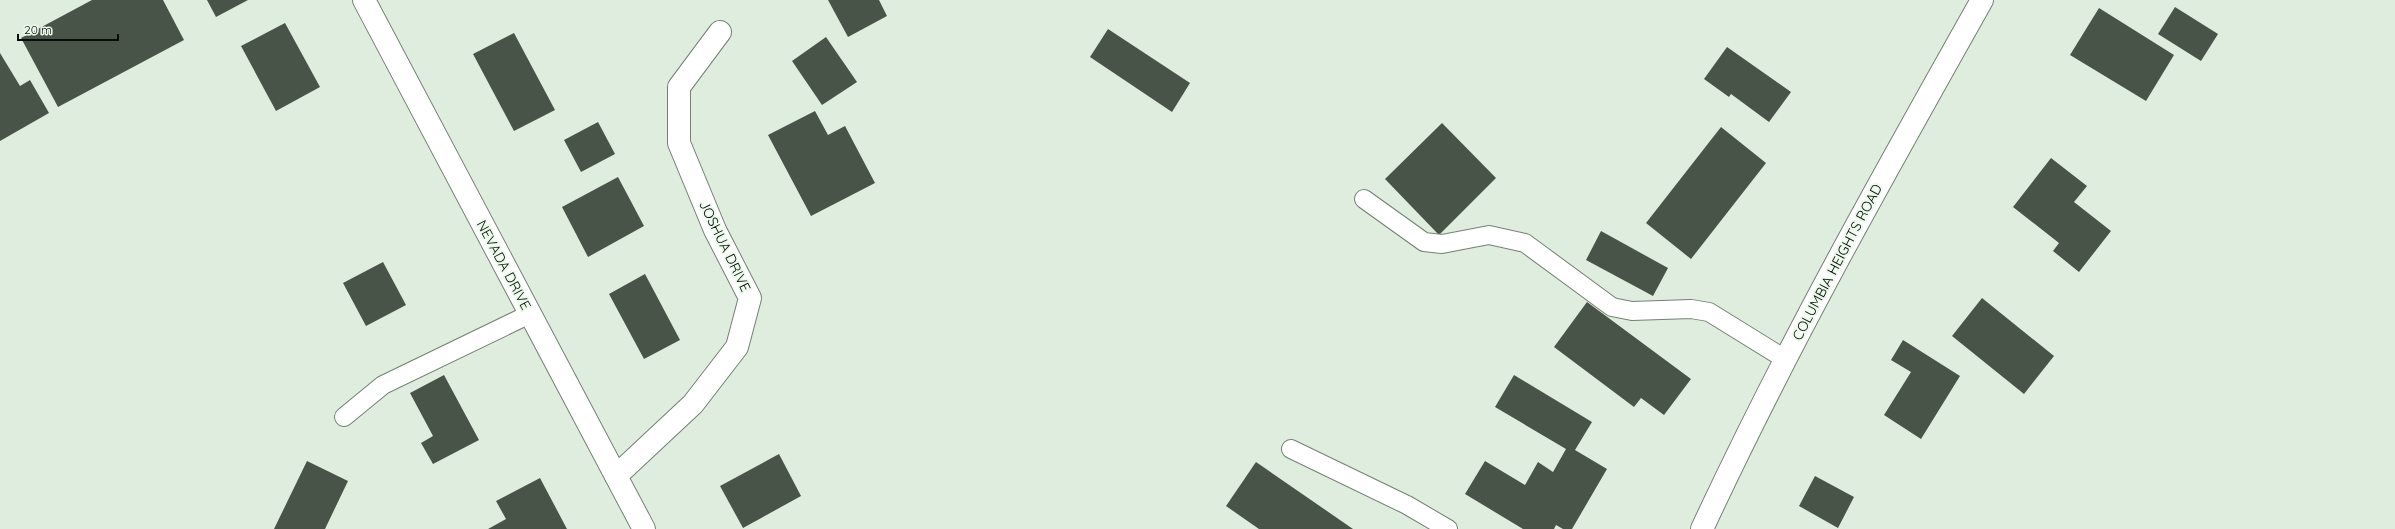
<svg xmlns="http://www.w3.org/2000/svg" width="2395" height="529" viewBox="0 0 2395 529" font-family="Quicksand,sans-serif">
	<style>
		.building { fill: #495448 }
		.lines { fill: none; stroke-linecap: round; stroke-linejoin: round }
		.service-casing { stroke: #748074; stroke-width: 20 }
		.minor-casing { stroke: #748074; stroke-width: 24 }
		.tertiary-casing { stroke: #748074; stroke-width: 24 }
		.service { stroke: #fff; stroke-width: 18 }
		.minor { stroke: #fff; stroke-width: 22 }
		.tertiary { stroke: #fff; stroke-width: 22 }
		.labels { text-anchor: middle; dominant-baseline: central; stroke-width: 4; stroke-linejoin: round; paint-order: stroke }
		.street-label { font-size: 14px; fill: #090d09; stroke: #ecfaec }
	</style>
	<rect width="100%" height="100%" fill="#dfeddf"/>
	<g class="building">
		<polygon points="92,0 163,0 184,40 58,107 21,38"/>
		<polygon points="207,0 248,0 216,17"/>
		<polygon points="828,0 879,0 887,16 848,37"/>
		<polygon points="2175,7 2218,34 2201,61 2158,34"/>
		<polygon points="2099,8 2174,55 2146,101 2070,55"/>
		<polygon points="285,23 320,87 276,111 241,46"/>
		<polygon points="1108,29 1190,83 1172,112 1090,57"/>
		<polygon points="514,33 555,110 514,131 473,54"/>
		<polygon points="826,37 857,82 822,105 792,61"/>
		<polygon points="1727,47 1791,92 1769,122 1731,94 1729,97 1704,79"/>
		<polygon points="0,53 20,86 30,80 49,113 0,141"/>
		<polygon points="815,111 828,135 845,126 875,183 811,216 768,135"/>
		<polygon points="598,122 615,154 581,172 564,140"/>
		<polygon points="1442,123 1496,178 1439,235 1385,179"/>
		<polygon points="1721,127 1766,163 1691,259 1646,223"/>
		<polygon points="2051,158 2087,186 2074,202 2111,231 2079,272 2053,251 2059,243 2013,207"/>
		<polygon points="618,177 644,226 588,257 562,207"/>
		<polygon points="1601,231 1668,268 1653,296 1586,260"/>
		<polygon points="383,262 406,305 366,326 343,283"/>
		<polygon points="645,274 680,340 644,359 609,294"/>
		<polygon points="1982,298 2054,356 2024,394 1952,336"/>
		<polygon points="1587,302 1691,379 1664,415 1641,398 1634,407 1554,347"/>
		<polygon points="1903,340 1960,376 1921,439 1884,415 1911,372 1891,360"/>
		<polygon points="444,375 479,440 433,464 421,443 433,436 410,393"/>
		<polygon points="1514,375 1592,422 1575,450 1607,469 1572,529 1563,529 1556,525 1554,529 1523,529 1465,494 1485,461 1525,485 1538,462 1553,472 1566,449 1495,407"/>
		<polygon points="779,454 801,496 743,528 720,486"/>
		<polygon points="307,461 348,481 325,529 274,529"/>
		<polygon points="1256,462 1353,529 1259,529 1226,506"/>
		<polygon points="1815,476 1854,497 1838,528 1799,506"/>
		<polygon points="540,478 567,529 488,529 506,519 496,501"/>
	</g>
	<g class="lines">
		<g class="service-casing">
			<g id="service">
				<polyline points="1364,199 1424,242 1442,244 1489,235 1525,243 1612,307 1632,311 1691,309 1709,312 1785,359"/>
				<polyline points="344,417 383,385 530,314"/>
				<polyline points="1291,449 1407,505 1448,529"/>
			</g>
		</g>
		<g class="minor-casing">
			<g id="minor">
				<polyline points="364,0 644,529"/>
				<polyline points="616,476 693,404 737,347 750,298 715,230 679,143 679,87 720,32"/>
			</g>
		</g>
		<g class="tertiary-casing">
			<path id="tertiary" d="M 1702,529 C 1786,348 1884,174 1982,0"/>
		</g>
		<use href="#service" class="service"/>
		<use href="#minor" class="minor"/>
		<use href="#tertiary" class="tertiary"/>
	</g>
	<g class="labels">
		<g class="street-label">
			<text transform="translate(725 246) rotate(64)">JOSHUA DRIVE</text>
			<text transform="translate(1837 262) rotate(-62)">COLUMBIA HEIGHTS ROAD</text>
			<text transform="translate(504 265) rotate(62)">NEVADA DRIVE</text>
		</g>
	</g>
	<path d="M18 34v6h100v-6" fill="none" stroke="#090d09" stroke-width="2"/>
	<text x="24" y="34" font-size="12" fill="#090d09" stroke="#ecfaec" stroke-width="3" paint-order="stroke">20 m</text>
</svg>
